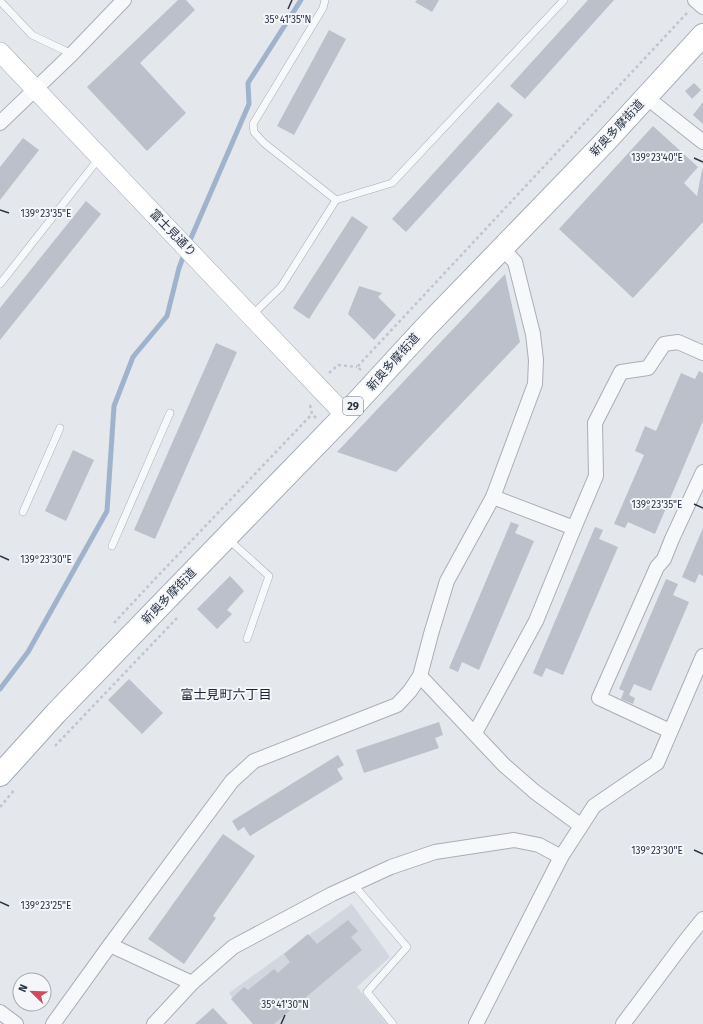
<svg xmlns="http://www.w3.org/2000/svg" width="703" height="1024" viewBox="0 0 703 1024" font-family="'Fira Sans','Noto Sans JP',sans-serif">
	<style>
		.built { fill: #d2d6de }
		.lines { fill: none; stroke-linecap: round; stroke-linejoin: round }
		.stream { stroke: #9fb4cc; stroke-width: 5 }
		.building { fill: #bbc0ca }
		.lane-casing { stroke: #a9aeb7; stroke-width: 8 }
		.street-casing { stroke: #a9aeb7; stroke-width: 16 }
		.secondary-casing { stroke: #a9aeb7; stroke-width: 20 }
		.primary-casing { stroke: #a3abb8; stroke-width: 24 }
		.path { stroke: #c2c5cb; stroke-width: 2.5; stroke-dasharray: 3 3; stroke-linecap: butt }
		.lane { stroke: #f7f8fa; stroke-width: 7 }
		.street { stroke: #f7f8fa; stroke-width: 14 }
		.secondary { stroke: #fff; stroke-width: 19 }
		.primary { stroke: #fff; stroke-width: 22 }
		.ticks { fill: none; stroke: #2b3445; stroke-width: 1.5 }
		.labels { text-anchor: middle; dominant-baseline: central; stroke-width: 4; stroke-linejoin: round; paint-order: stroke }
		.shield { fill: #f4f6f9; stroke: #676e7b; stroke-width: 1 }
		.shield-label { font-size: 11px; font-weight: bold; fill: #2b3445 }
		.street-label { font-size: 12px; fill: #2b3445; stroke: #f4f6f9 }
		.neighbourhood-label { font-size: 13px; fill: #1d2536; stroke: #f4f6f9 }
		.ticks-label { font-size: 10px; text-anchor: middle; fill: #2b3445; stroke: #f4f6f9; stroke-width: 4; stroke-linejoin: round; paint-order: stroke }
	</style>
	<rect width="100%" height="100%" fill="#e4e7ec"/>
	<polygon class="built" points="352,904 390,957 357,987 387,1024 253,1024 229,993"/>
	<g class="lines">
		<g class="stream">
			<polyline points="188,245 249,104 248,83 301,0"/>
			<polyline points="0,689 28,652 107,511 114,406 133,357 167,316 179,268 185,252"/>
		</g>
	</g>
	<g class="building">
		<polygon points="178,0 186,0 195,10 140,63 186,113 147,151 87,87"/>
		<polygon points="417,0 439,0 432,12 415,2"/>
		<polygon points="588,0 614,0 525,99 510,86"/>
		<polygon points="329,30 346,39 294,135 277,126"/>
		<polygon points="694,83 701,90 692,99 685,91"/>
		<polygon points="498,102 513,115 406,232 392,219"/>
		<polygon points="703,102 703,124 693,115"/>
		<polygon points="653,126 698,167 684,183 697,196 702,170 703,168 703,222 633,298 559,229"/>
		<polygon points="23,138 39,150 0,200 0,167"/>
		<polygon points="86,201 101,214 0,340 0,308"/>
		<polygon points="352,216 368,227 309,319 293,308"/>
		<polygon points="505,274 520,342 396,472 337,452"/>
		<polygon points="359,286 382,293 378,297 396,315 374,340 348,314"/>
		<polygon points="216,343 237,352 155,539 134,530"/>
		<polygon points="699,371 703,373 703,421 655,534 628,522 625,528 614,524 644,455 635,451 645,426 656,431 681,373 695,379"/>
		<polygon points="73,450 94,460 66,521 45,511"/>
		<polygon points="511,522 519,525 515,533 534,541 479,670 462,662 458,672 449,668"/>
		<polygon points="595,527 603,530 599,539 618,547 563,675 546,668 542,677 533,673"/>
		<polygon points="703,528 703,576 699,574 695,583 682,577"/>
		<polygon points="230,576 244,591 227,610 232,614 217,629 197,609"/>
		<polygon points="666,579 678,584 673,595 689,602 651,691 634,684 629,695 635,698 633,704 621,699 624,691 619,689"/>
		<polygon points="129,679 163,713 142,734 108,700"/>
		<polygon points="439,722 443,735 435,738 439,748 364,773 356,750"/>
		<polygon points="338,755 344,765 337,769 343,779 250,836 244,827 238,831 232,821"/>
		<polygon points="223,834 255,856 213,916 216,918 184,964 148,939"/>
		<polygon points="348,920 358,931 351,937 362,950 274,1024 253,1024 231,999 244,987 248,990 274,969 278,973 290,962 284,954 308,934 317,944"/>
		<polygon points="213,1008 228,1024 195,1024"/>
	</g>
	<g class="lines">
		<g class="lane-casing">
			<g id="lane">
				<polyline points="325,0 323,8 253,124 254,132 264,143 336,200 392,183 564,0"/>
				<polyline points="0,1 32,35 72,54"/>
				<polyline points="0,284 100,157"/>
				<polyline points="252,315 281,287 336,200"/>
				<polyline points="23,512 60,428"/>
				<polyline points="228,539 269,576 247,639"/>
				<polyline points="112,546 170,413"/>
				<polyline points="354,885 407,947 367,992 393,1024"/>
			</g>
		</g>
		<g class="street-casing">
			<g id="street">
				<polyline points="695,0 703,7"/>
				<polyline points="646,97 703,142"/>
				<polyline points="0,123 72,54 124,0"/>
				<polyline points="493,497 574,528"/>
				<polyline points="420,676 504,765 535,792 580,825"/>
				<polyline points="670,731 599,698 657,567 664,559 672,539 703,472"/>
				<polyline points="475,733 536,621 574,528 596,476 595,423 621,372 648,368 664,344 678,342 703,353"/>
				<polyline points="110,945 192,983"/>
				<polyline points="0,1012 16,1024"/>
				<polyline points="53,1024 110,945 232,781 254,761 397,705 410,691 420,676 431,634 447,581 493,497 535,384 536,360 533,334 515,262 502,248"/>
				<polyline points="154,1024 192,983 233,947 332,894 391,867 435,852 514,840 539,845 561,857"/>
				<polyline points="476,1024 561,857 594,806 657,763 703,656"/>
				<polyline points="623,1024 686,940 703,919"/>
			</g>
		</g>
		<g class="secondary-casing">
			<polyline id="secondary" points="0,52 345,415"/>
		</g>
		<g class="primary-casing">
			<polyline id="primary" points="0,775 56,713 345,415 425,328 604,143 703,35"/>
		</g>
		<g class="path">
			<polyline points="361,370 357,367 687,13"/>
			<polyline points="329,373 338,365 357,367"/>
			<polyline points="310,405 312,414 316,418"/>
			<polyline points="114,623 154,580 312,414"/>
			<polyline points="55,746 177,618"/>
			<polyline points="0,807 15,789"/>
		</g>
		<use href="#lane" class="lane"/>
		<use href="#street" class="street"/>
		<use href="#secondary" class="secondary"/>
		<use href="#primary" class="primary"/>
	</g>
	<path class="ticks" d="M 288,9 L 292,0M 694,158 L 703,162M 0,210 L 9,213M 694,504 L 703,508M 0,556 L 9,560M 694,850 L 703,854M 0,902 L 9,906M 281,1024 L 285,1015"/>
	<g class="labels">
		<rect class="shield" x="343" y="397" width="20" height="18" rx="3"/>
		<g class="shield-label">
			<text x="353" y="406">29</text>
		</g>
		<g class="street-label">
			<text transform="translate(617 128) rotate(-47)">新奥多摩街道</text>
			<text transform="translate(173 233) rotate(46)">富士見通り</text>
			<text transform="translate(393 362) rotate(-48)">新奥多摩街道</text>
			<text transform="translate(169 596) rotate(-46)">新奥多摩街道</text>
		</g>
		<g class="neighbourhood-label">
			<text x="226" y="694">富士見町六丁目</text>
		</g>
	</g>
	<g class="ticks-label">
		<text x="288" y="23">35°41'35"N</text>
		<text x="657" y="161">139°23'40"E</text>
		<text x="46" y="217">139°23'35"E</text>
		<text x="657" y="508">139°23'35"E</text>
		<text x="46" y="563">139°23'30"E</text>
		<text x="657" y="854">139°23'30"E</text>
		<text x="46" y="909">139°23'25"E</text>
		<text x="285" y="1008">35°41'30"N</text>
	</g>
	<g transform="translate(32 992) rotate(293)"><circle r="19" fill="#f4f6f9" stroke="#a4a8b1"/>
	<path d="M0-3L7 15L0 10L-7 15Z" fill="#d1495b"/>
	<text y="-6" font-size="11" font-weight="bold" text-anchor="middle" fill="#2b3445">N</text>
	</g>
</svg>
